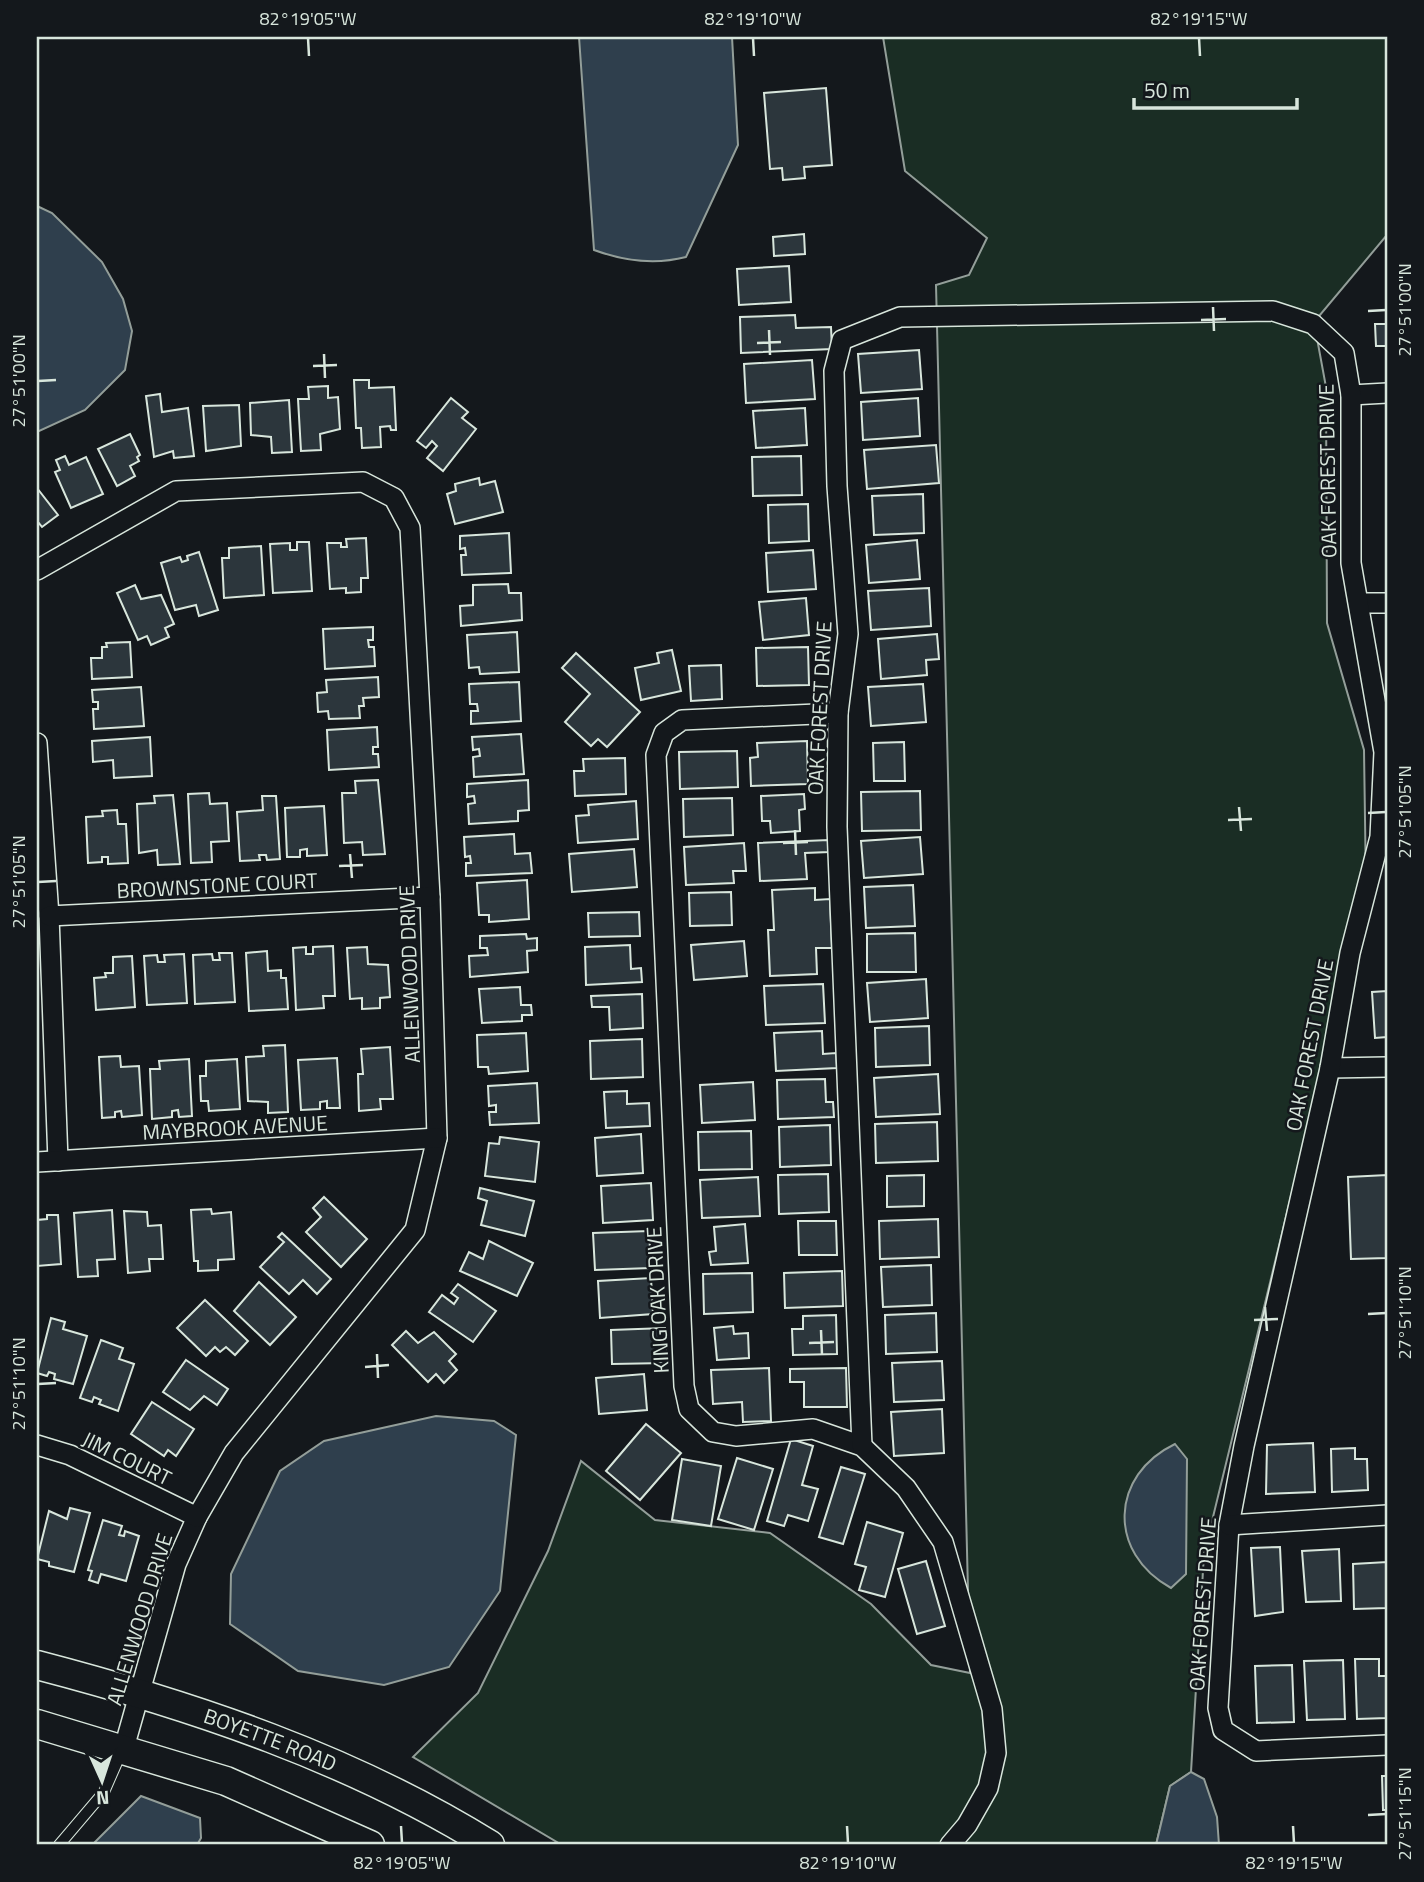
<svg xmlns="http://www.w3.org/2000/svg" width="1424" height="1882" viewBox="0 0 1424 1882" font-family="'Titillium Web',sans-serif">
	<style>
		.green { fill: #1a2d24; stroke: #939e99; stroke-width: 2 }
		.water { fill: #2f3f4d; stroke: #939e99; stroke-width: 2 }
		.building { fill: #2c363c; stroke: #d8e6dc; stroke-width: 2 }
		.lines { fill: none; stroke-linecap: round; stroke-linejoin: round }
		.lane-casing { stroke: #d8e6dc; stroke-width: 12 }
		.street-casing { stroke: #d8e6dc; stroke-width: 22 }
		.secondary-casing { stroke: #d8e6dc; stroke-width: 31 }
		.lane { stroke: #14181c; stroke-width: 10 }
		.street { stroke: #14181c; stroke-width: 19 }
		.secondary { stroke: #14181c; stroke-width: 28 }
		.ticks { fill: none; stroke: #d8e6dc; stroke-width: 2.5 }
		.labels { text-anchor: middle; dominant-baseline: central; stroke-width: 5; stroke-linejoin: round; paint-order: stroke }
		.street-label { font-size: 21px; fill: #d8e6dc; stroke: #14181c }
		.neatline { fill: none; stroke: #d8e6dc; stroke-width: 2.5 }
		.ticks-label { font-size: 18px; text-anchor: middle; fill: #d8e6dc }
	</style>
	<rect width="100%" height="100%" fill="#14181c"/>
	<polygon class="green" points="883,37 1387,37 1387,235 1314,322 1326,387 1327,623 1364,750 1366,888 1204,1554 1191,1772 1170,1786 1156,1845 562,1845 413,1757 478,1693 548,1551 581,1461 655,1520 770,1533 871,1604 931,1665 970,1673 936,285 969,275 987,238 905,171"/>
	<g class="water">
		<path d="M 579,37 L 732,37 L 738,145 L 686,257 C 655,265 624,261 594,250 Z"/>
		<polygon points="37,206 52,213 102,262 123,299 132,331 125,370 85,410 37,432"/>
		<polygon points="436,1416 494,1421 516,1435 500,1591 449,1667 384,1685 298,1671 230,1624 231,1574 280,1471 324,1441"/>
		<path d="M 1175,1444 L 1187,1459 L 1186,1574 L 1171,1588 C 1107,1553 1110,1475 1175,1444 Z"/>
		<polygon points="1191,1772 1204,1779 1217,1817 1219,1845 1156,1845 1170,1786"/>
		<polygon points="141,1796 200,1818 201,1838 197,1845 92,1845"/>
	</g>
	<g class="building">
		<polygon points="826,88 832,165 804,167 805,178 783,180 782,168 770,169 764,93"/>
		<polygon points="804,234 805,254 774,256 773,237"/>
		<polygon points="789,266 791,302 739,305 737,269"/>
		<polygon points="1387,307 1387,346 1376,346 1375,324 1387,324"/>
		<polygon points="795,315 796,328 831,327 832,349 741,353 740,317"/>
		<polygon points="919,350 922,389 861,393 858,354"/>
		<polygon points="812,360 815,399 746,403 744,364"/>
		<polygon points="354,380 369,380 369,388 394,387 396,430 391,430 390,426 380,427 381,447 362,448 361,428 356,428"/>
		<polygon points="328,386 328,398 338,397 340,429 320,434 321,450 301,451 298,399 309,399 308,387"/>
		<polygon points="160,394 162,412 188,408 194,456 174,458 173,451 154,457 146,396"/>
		<polygon points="451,398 468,412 462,418 476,429 443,471 427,458 437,446 432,441 426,448 417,441"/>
		<polygon points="918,398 920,436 863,440 861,402"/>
		<polygon points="289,400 292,452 272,453 271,437 251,435 250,403"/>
		<polygon points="239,405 241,446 206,451 203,406"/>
		<polygon points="805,408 807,445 756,448 753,411"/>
		<polygon points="130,434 140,455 137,457 139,461 130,466 135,476 117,486 98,449"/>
		<polygon points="936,445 939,483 867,489 864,450"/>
		<polygon points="65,456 69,465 86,457 103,494 71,508 55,472 60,470 56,460"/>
		<polygon points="801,456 802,495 753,496 752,457"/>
		<polygon points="479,478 480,485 495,481 503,512 455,524 447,494 456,491 455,484"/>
		<polygon points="37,488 58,515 42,527 37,521"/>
		<polygon points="923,494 924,533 874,535 872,496"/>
		<polygon points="808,504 809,541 769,543 768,505"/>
		<polygon points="509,533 511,573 462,575 461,555 466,555 465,548 460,549 460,536"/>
		<polygon points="366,538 368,578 361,578 361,592 346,593 346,588 330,589 327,543 341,543 341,547 347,547 346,539"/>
		<polygon points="917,540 920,579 869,583 866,545"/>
		<polygon points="297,542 309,542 312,591 273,593 270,544 290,543 290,550 297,550"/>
		<polygon points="261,546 264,595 224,598 222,558 229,558 229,548"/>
		<polygon points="813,550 816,589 768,592 766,553"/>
		<polygon points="199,552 218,610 199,616 196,605 175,610 161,563 180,557 182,562 188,560 187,556"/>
		<polygon points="508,584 509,593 521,593 522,620 461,626 460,606 473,605 473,585"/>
		<polygon points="135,585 141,599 161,595 174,624 165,628 169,637 151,645 147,636 138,640 117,593"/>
		<polygon points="929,588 931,626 871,630 868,591"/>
		<polygon points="806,598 809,635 763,640 759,602"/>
		<polygon points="373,627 373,640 368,640 369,647 374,647 375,666 325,669 323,629"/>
		<polygon points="517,632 519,672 480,674 479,667 469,668 467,635"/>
		<polygon points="937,634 939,659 926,660 927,675 881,679 878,639"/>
		<polygon points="130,642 132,677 92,679 91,658 102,658 102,647 107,647 106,643"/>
		<polygon points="808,647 809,685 757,686 756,648"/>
		<polygon points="672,650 681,691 641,700 635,668 659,663 657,653"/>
		<polygon points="576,653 640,712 607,747 598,739 591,746 565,722 590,694 562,668"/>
		<polygon points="721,665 722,699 691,701 689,666"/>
		<polygon points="378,677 379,697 363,698 364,706 359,706 360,718 329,719 328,711 318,712 317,693 327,692 326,680"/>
		<polygon points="519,682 521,721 471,724 471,711 478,711 477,704 470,704 469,684"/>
		<polygon points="923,684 926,722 871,726 868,687"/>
		<polygon points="141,687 144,726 94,729 93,709 98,709 98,702 93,702 92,690"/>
		<polygon points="377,727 378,747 373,747 373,754 378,754 379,767 329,770 327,730"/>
		<polygon points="521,734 524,774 474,777 473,757 480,756 479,749 473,750 472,737"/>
		<polygon points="150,737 152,776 114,778 113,760 93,762 92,741"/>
		<polygon points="807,741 808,784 751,786 750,758 758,757 757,743"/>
		<polygon points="904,742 905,781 874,781 873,743"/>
		<polygon points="737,751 738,787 680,789 679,752"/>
		<polygon points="625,758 626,794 575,796 574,771 584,771 583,759"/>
		<polygon points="378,780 385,854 363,855 362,842 344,843 342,793 356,793 355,781"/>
		<polygon points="528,780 529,810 518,811 518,821 469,824 468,804 475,803 474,796 467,797 467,784"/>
		<polygon points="920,791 921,830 862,831 861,792"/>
		<polygon points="209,793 210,804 227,803 229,841 211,842 212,862 191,863 188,794"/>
		<polygon points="804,794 805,809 799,810 800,831 771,833 770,821 762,821 761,796"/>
		<polygon points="173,795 180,864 158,865 157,850 139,853 137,804 155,803 154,796"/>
		<polygon points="262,796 276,796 280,859 267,860 266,855 259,855 260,860 240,861 237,812 263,810"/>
		<polygon points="732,798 733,835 684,837 683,799"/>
		<polygon points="636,801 638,839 578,843 576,816 589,815 588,805"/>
		<polygon points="324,806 327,855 307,856 307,849 300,850 300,857 287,857 285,808"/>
		<polygon points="117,810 118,824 126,824 128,863 108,864 108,857 102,857 102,862 88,863 86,817 103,816 102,811"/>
		<polygon points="514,834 515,854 530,853 532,873 466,876 466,863 471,863 470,856 465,857 464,837"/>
		<polygon points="920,837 923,874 864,878 861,841"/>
		<polygon points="829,840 829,852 805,853 807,879 760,881 758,843"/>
		<polygon points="744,843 746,871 733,871 734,883 686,885 684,847"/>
		<polygon points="634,849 637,887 572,892 569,854"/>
		<polygon points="527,880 529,919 489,922 489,915 479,915 477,883"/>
		<polygon points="913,885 915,926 866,928 864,887"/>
		<polygon points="815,888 815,900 830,899 832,948 816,948 817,974 770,976 768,930 774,930 772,890"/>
		<polygon points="731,892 732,925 690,926 689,893"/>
		<polygon points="639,912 640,936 589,937 588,913"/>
		<polygon points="915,933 916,972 867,972 867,934"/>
		<polygon points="526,934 527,939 537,938 537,950 527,951 528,972 470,977 469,956 488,955 487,948 480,948 480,936"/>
		<polygon points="744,941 747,976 694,980 691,945"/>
		<polygon points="630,945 631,969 641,968 642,982 586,985 585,947"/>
		<polygon points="333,946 335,996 323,996 324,1008 296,1010 293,948 306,947 306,954 313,954 313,947"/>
		<polygon points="367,947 368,964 388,965 390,997 380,998 380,1008 362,1009 362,998 350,999 347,948"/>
		<polygon points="267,951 268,971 281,970 281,978 286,978 288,1009 249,1011 246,953"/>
		<polygon points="219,953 232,953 235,1002 195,1004 193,955 212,954 213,960 220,960"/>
		<polygon points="184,954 187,1003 147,1005 144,956 157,955 158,962 165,962 164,955"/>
		<polygon points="132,956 135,1007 96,1010 94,978 106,977 105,973 113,973 113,957"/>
		<polygon points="926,979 928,1018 870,1022 867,983"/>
		<polygon points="823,984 825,1023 766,1025 764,986"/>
		<polygon points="520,987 521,1005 531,1005 532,1015 522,1015 522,1021 482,1023 479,989"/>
		<polygon points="1387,991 1387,1037 1375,1038 1372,992"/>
		<polygon points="642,994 643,1028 610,1030 609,1007 592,1007 591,996"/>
		<polygon points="929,1026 930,1065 876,1067 875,1028"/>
		<polygon points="822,1031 823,1054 836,1053 837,1068 776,1071 774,1033"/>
		<polygon points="526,1033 528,1071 489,1074 488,1067 478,1067 477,1035"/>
		<polygon points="642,1039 643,1077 591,1079 590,1041"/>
		<polygon points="285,1045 288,1112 268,1113 268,1102 248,1101 246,1057 264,1056 263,1046"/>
		<polygon points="390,1047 393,1099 380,1099 381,1109 359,1111 358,1074 363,1074 361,1049"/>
		<polygon points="120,1056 121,1067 139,1066 142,1115 122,1117 121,1111 115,1112 115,1117 102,1118 99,1057"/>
		<polygon points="337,1058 340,1108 327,1108 327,1101 320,1102 320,1109 301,1110 298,1060"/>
		<polygon points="189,1059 192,1116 179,1117 178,1110 172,1111 172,1117 152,1119 150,1069 160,1069 159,1061"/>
		<polygon points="237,1059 240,1109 209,1111 208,1101 201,1101 200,1076 206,1076 206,1061"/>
		<polygon points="938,1074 940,1114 876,1117 874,1078"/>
		<polygon points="825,1079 826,1102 833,1102 834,1117 778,1119 777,1080"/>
		<polygon points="753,1082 755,1120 702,1123 700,1085"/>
		<polygon points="537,1083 539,1123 490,1125 489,1112 496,1112 496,1105 489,1106 488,1086"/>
		<polygon points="627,1091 627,1104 649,1103 650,1126 606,1128 604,1092"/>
		<polygon points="937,1122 938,1161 876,1163 875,1124"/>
		<polygon points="830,1125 831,1165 780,1167 779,1127"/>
		<polygon points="751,1131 752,1169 699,1170 698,1132"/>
		<polygon points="641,1134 643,1173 597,1176 595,1138"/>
		<polygon points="500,1137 539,1142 535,1182 485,1176 489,1143 499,1144"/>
		<polygon points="828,1174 829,1212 779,1214 778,1175"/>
		<polygon points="924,1175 924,1206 887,1207 887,1176"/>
		<polygon points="1387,1175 1387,1258 1351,1259 1348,1177"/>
		<polygon points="758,1177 760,1216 702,1218 700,1180"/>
		<polygon points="651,1183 653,1220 603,1223 601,1186"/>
		<polygon points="480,1188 534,1201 525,1236 481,1225 487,1201 478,1198"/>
		<polygon points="324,1197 367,1239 341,1267 306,1232 321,1217 313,1208"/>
		<polygon points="211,1209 212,1214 231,1212 234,1259 218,1260 218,1270 198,1271 198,1261 194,1261 191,1210"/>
		<polygon points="112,1210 115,1259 97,1260 98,1276 78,1277 74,1213"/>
		<polygon points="124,1211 147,1212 148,1226 161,1225 163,1259 149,1259 150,1271 128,1273"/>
		<polygon points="47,1215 58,1215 61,1264 37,1266 37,1220 47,1219"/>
		<polygon points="938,1219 939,1257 880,1259 879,1221"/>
		<polygon points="798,1221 836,1221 837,1255 799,1255"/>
		<polygon points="745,1224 748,1263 711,1265 709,1252 716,1251 714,1227"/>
		<polygon points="649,1231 651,1268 595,1270 593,1233"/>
		<polygon points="282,1233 331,1279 317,1294 303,1280 289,1294 260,1267 284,1242 278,1237"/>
		<polygon points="489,1241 533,1263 517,1296 460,1271 469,1252 483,1259"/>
		<polygon points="931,1265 932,1305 883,1307 881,1267"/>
		<polygon points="842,1271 843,1306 785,1308 784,1273"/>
		<polygon points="752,1273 753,1312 704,1314 703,1274"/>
		<polygon points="651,1278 653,1314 600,1318 598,1281"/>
		<polygon points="259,1282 296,1317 270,1345 234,1311"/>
		<polygon points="458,1284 496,1311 473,1342 429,1312 442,1295 454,1304 458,1298 451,1293"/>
		<polygon points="205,1300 248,1341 235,1355 226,1347 220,1352 215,1347 206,1356 177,1328"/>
		<polygon points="936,1313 937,1352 886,1354 885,1315"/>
		<polygon points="836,1315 837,1354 793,1355 792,1329 803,1329 803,1316"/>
		<polygon points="51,1318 65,1322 63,1329 87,1336 73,1384 54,1379 55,1374 49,1372 47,1376 37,1373"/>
		<polygon points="733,1326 734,1334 748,1333 749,1358 717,1360 714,1328"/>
		<polygon points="665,1328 666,1363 612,1364 611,1330"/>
		<polygon points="406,1331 418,1343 434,1332 456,1354 449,1361 457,1370 444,1383 436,1374 428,1382 392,1345"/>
		<polygon points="101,1340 123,1348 119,1359 134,1364 118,1411 99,1404 101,1400 94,1397 92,1402 80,1398"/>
		<polygon points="186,1360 228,1389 217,1405 204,1396 190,1410 163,1392"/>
		<polygon points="942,1361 944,1400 894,1402 892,1363"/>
		<polygon points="769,1368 771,1421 743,1422 742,1402 713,1404 711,1370"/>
		<polygon points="846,1368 847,1407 804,1407 804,1382 790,1382 790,1369"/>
		<polygon points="644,1374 647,1410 599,1414 596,1378"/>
		<polygon points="152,1402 194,1429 176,1456 168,1450 164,1456 131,1434"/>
		<polygon points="942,1409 944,1453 894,1456 891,1412"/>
		<polygon points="646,1424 681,1453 640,1500 606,1471"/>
		<polygon points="791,1439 813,1446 802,1485 818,1489 808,1521 788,1515 784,1526 767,1521"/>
		<polygon points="1313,1443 1315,1492 1266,1494 1267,1445"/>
		<polygon points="1355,1448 1355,1459 1367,1459 1368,1490 1332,1492 1331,1449"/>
		<polygon points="737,1458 773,1469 754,1530 718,1519"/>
		<polygon points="682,1459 721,1466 711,1526 672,1520"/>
		<polygon points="841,1467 865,1474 843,1544 819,1537"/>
		<polygon points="70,1508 90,1513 74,1572 49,1566 49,1562 37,1559 49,1511 67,1519"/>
		<polygon points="103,1520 122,1526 119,1535 124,1536 125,1531 139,1536 126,1581 101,1574 98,1583 89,1580 92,1571 88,1570"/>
		<polygon points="867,1522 903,1533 885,1597 859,1590 866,1567 855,1564"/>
		<polygon points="1280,1547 1283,1612 1255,1616 1251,1548"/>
		<polygon points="1339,1549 1341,1601 1306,1602 1302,1551"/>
		<polygon points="926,1561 945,1626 917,1634 898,1569"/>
		<polygon points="1387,1562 1387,1608 1354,1609 1353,1564"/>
		<polygon points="1355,1659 1379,1659 1379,1676 1387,1676 1387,1718 1357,1719"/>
		<polygon points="1343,1660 1345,1719 1307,1720 1304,1661"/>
		<polygon points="1292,1665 1294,1722 1257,1723 1255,1666"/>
		<polygon points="1382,1776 1387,1776 1387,1810 1383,1810"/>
	</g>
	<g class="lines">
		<g class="lane-casing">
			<polyline id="lane" points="59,1845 104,1792 122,1751"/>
		</g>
		<g class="street-casing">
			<g id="street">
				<polyline points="1351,395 1387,393"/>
				<polyline points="37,570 176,491 363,482 394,498 410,528 430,897 437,1138 415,1230 234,1453 197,1517 176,1564 124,1748"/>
				<polyline points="1360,603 1387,603"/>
				<polyline points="838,713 682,720 664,733 656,755 684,1386 689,1409 713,1432 736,1436 813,1429 862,1446 906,1488 943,1542 992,1709 996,1753 988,1788 967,1825 950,1845"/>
				<polyline points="37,743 49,916 58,1161"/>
				<polyline points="49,916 430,897"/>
				<polyline points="1330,1068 1387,1067"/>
				<polyline points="37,1162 437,1138"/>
				<polyline points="37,1445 70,1455 197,1517"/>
				<polyline points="862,1446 837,827 838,713 848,634 837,486 834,371 842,340 900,317 1273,311 1313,324 1344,353 1351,395 1351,563 1384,752 1380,837 1350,953 1330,1068 1244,1446 1229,1525 1218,1708 1223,1730 1256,1751 1387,1745"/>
				<polyline points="1229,1525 1387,1515"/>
			</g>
		</g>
		<g class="secondary-casing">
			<g id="secondary">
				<path id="s1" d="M 37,1665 C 194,1706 352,1759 490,1845"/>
				<polyline points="37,1724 226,1781 370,1845"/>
			</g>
		</g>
		<use href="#lane" class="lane"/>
		<use href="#street" class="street"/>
		<use href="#secondary" class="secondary"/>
	</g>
	<path class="ticks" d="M 308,38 L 309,56M 753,38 L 754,56M 1199,38 L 1200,56M 1213,307 L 1214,331M 1368,311 L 1386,310M 1201,320 L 1226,319M 769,330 L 770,355M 757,343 L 781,342M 324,354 L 325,378M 313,366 L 337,365M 38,381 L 56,380M 1239,807 L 1241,831M 1368,813 L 1386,812M 1228,820 L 1252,819M 795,830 L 796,855M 783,843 L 808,842M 350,854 L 352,878M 339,866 L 363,865M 38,882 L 56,881M 1265,1307 L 1267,1331M 1368,1314 L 1386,1313M 1254,1320 L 1278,1319M 821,1330 L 822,1355M 809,1343 L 834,1342M 377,1354 L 378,1378M 365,1367 L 389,1365M 38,1384 L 56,1383M 1368,1815 L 1386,1814M 401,1826 L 402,1843M 847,1826 L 848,1843M 1293,1826 L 1294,1843"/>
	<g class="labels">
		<g class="street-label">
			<text transform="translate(1327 471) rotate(-91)">OAK FOREST DRIVE</text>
			<text transform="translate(819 708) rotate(-87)">OAK FOREST DRIVE</text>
			<text transform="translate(217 885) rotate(-3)">BROWNSTONE COURT</text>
			<text transform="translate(409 974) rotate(-92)">ALLENWOOD DRIVE</text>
			<text transform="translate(1309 1045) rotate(-79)">OAK FOREST DRIVE</text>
			<text transform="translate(235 1127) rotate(-3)">MAYBROOK AVENUE</text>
			<text transform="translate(657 1300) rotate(-93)">KING OAK DRIVE</text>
			<text transform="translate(127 1458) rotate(26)">JIM COURT</text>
			<text transform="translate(1202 1604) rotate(-86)">OAK FOREST DRIVE</text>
			<text transform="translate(139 1619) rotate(-73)">ALLENWOOD DRIVE</text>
			<text stroke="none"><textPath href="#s1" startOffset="245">BOYETTE ROAD</textPath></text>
		</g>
	</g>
	<rect width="1424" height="1882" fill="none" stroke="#14181c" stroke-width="77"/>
	<g transform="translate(102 1781) rotate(177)" stroke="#14181c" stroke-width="5" paint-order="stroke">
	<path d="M0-5L12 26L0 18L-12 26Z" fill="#d8e6dc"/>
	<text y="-10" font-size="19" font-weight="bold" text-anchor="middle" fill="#d8e6dc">N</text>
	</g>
	<path d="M1134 98v10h163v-10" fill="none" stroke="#d8e6dc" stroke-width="3.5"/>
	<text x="1144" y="98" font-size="21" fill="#d8e6dc" stroke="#14181c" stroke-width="5" paint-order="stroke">50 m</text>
	<rect x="38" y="38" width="1348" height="1805" class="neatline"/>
	<g class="ticks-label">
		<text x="308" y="25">82°19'05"W</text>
		<text x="753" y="25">82°19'10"W</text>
		<text x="1199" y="25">82°19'15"W</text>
		<text transform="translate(1405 310) rotate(-90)" y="6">27°51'00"N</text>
		<text transform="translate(19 381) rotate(-90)" y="6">27°51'00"N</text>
		<text transform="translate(1405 812) rotate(-90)" y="6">27°51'05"N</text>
		<text transform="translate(19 882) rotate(-90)" y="6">27°51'05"N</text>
		<text transform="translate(1405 1313) rotate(-90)" y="6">27°51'10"N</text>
		<text transform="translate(19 1384) rotate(-90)" y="6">27°51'10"N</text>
		<text transform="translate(1405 1814) rotate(-90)" y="6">27°51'15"N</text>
		<text x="402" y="1869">82°19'05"W</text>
		<text x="848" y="1869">82°19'10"W</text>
		<text x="1294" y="1869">82°19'15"W</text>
	</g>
</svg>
